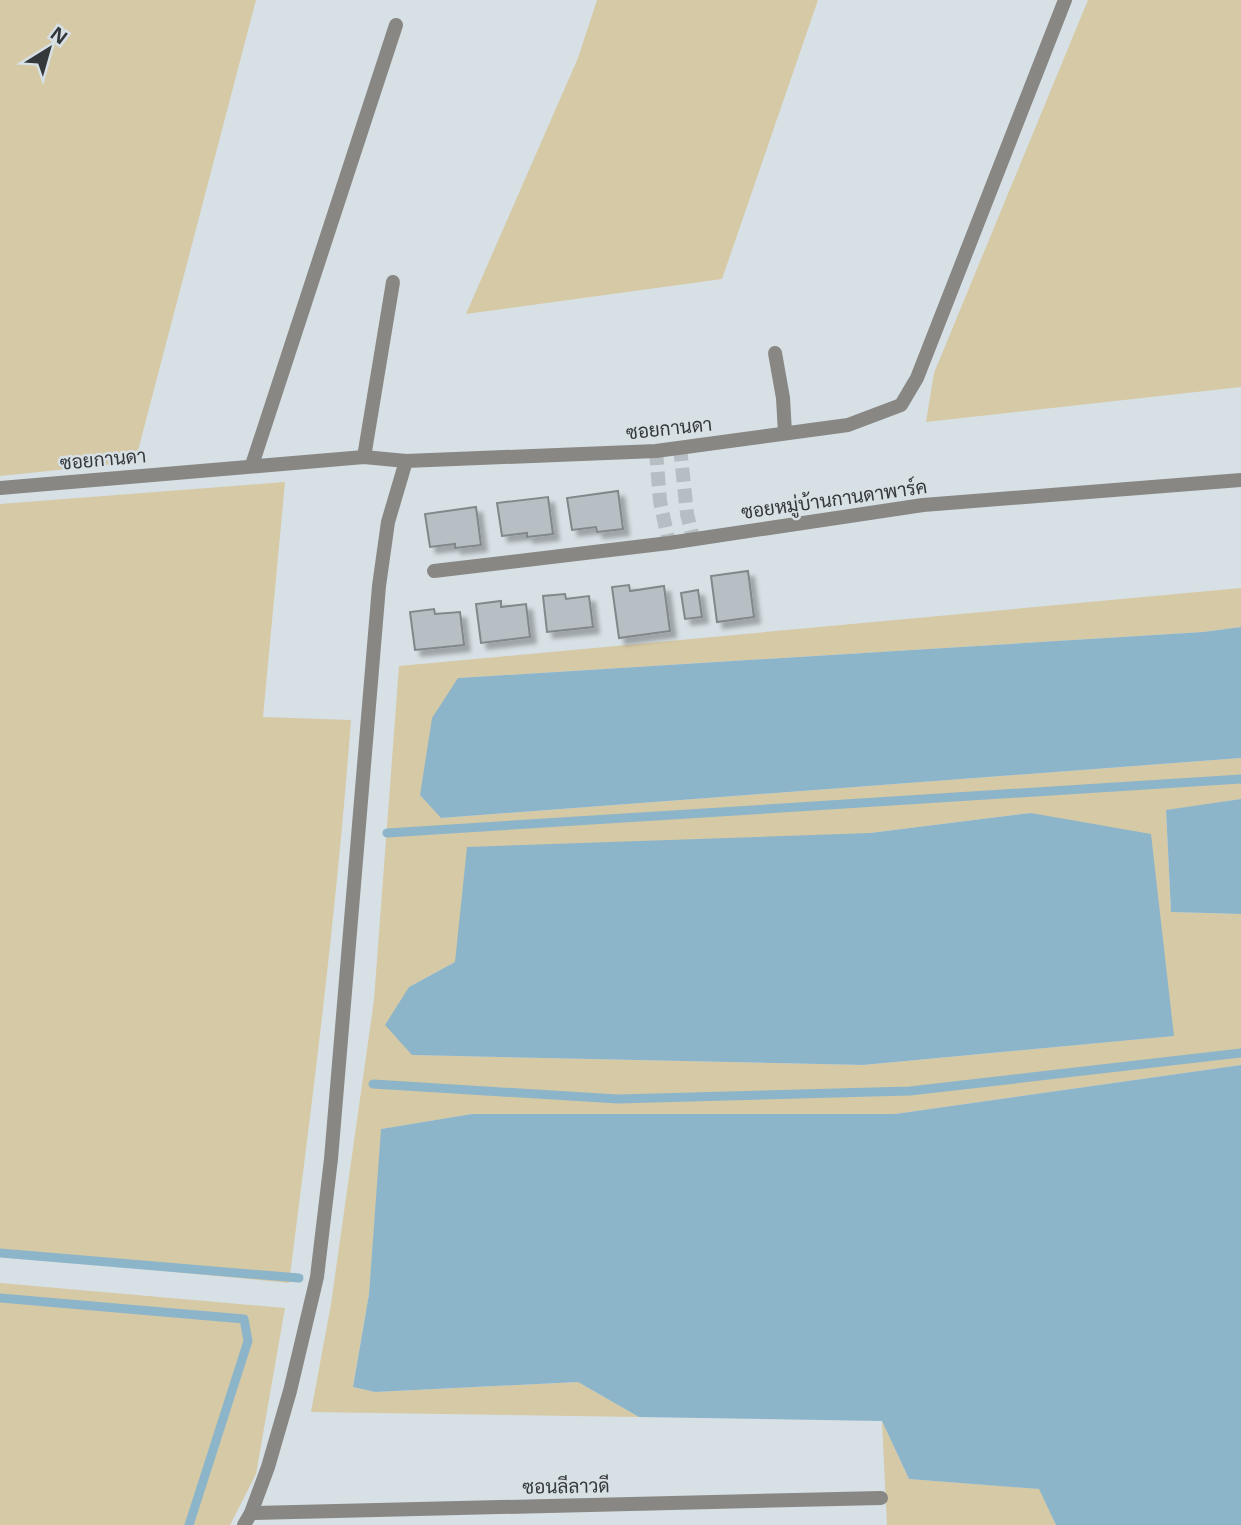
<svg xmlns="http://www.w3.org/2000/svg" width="1241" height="1525" viewBox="0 0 1241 1525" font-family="'Noto Sans',Sarabun,sans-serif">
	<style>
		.green { fill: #d6c9a5; fill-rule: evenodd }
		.water { fill: #8db5ca }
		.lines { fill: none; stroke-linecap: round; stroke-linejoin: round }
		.stream { stroke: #8db5ca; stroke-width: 9 }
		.building { fill: #b7bfc4; stroke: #80888c; stroke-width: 2; filter: url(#shadow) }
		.minor-tunnel { stroke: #b7bec3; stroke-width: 14; stroke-dasharray: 14 7; stroke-linecap: butt }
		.service { stroke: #888783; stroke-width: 14 }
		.minor { stroke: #888783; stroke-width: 14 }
		.labels { text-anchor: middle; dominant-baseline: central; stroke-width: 5; stroke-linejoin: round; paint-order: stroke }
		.street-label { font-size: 19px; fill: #35383a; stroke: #d7e0e5 }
	</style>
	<defs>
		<filter id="shadow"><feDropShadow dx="6" dy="6" stdDeviation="2" flood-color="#0004"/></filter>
	</defs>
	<rect width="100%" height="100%" fill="#d7e0e5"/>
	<g class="green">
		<polygon points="0,0 256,0 135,462 0,476"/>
		<polygon points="597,0 818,0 722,279 466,314 578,58"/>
		<polygon points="1088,0 1241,0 1241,387 926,422 934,373"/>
		<path d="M 285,482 L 263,717 L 351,720 C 337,908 313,1096 289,1283 L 0,1255 L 0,504 Z"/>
		<path d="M 1241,588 L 1241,627 L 1203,632 L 458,678 L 441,818 L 1241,758 L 1241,799 L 1166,811 L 1171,912 L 1241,914 L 1241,1065 L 895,1114 L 472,1114 L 382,1129 L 369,1294 L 353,1387 L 375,1392 L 578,1382 L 639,1417 L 311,1412 L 331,1304 L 374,1000 L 399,666 ZM 1031,813 L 1173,1036 L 863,1065 L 412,1055 L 409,987 L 455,962 L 870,833 Z"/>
		<polygon points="0,1283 285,1308 256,1474 230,1525 0,1525"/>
		<polygon points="882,1421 909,1479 1040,1489 1056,1525 887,1525"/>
	</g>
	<g class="water">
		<polygon points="1241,627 1241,758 441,818 420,795 432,718 458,678 1203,632"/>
		<polygon points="1241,799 1241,914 1171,912 1166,810"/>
		<polygon points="1031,813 1151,834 1174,1036 863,1065 412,1055 385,1025 409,987 455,962 467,847 870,833"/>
		<polygon points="1241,1065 1241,1525 1056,1525 1039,1489 909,1479 882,1421 639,1417 578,1382 375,1392 353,1387 369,1294 381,1129 472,1114 895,1114"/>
	</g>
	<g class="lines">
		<g class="stream">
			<polyline points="387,833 1241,779"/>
			<polyline points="373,1084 618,1099 910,1091 1241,1053"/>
			<polyline points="0,1253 299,1278"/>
			<polyline points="0,1298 244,1319 248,1341 189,1525"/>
		</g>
	</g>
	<g class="building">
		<polygon points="618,491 623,529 597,532 596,527 572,530 567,498"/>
		<polygon points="548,497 553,534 527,537 527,533 502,536 497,503"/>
		<polygon points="476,507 481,545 455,548 455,544 430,547 425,514"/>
		<polygon points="748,571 754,617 717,622 711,576"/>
		<polygon points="629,585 630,591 664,586 670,631 619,638 612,587"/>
		<polygon points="698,590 702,617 685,619 681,593"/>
		<polygon points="565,594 566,599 589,596 593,627 547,632 543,596"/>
		<polygon points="501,601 501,607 526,604 530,637 481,643 476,604"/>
		<polygon points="434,609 435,614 460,612 464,645 415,650 410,612"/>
	</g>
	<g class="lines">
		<g class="minor-tunnel">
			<polyline points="680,447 687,514 693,538"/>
			<polyline points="656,451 660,501 669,543"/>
		</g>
		<g class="service">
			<polyline points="364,457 393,282"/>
			<polyline points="252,465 396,25"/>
		</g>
		<g class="minor">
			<polyline points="775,353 783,398 785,433"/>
			<polyline points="0,488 364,457 406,461 656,451 848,425 901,405 917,378 1065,0"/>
			<polyline points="434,571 669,543 923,505 1241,480"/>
			<polyline points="251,1513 881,1498"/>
			<polyline points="244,1525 251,1513 268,1467 290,1391 317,1277 331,1159 379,586 388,522 406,461"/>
		</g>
	</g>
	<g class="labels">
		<g class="street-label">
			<text transform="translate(669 428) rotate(-6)">ซอยกานดา</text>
			<text transform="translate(103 459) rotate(-5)">ซอยกานดา</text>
			<text transform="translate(834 499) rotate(-8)">ซอยหมู่บ้านกานดาพาร์ค</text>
			<text transform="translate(566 1486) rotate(-1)">ซอนลีลาวดี</text>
		</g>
	</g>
	<g transform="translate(49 49) rotate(37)" stroke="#d7e0e5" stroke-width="5" paint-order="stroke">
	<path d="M0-5L12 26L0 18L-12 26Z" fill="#35383a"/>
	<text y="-10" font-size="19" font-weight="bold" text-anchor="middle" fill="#35383a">N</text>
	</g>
</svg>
